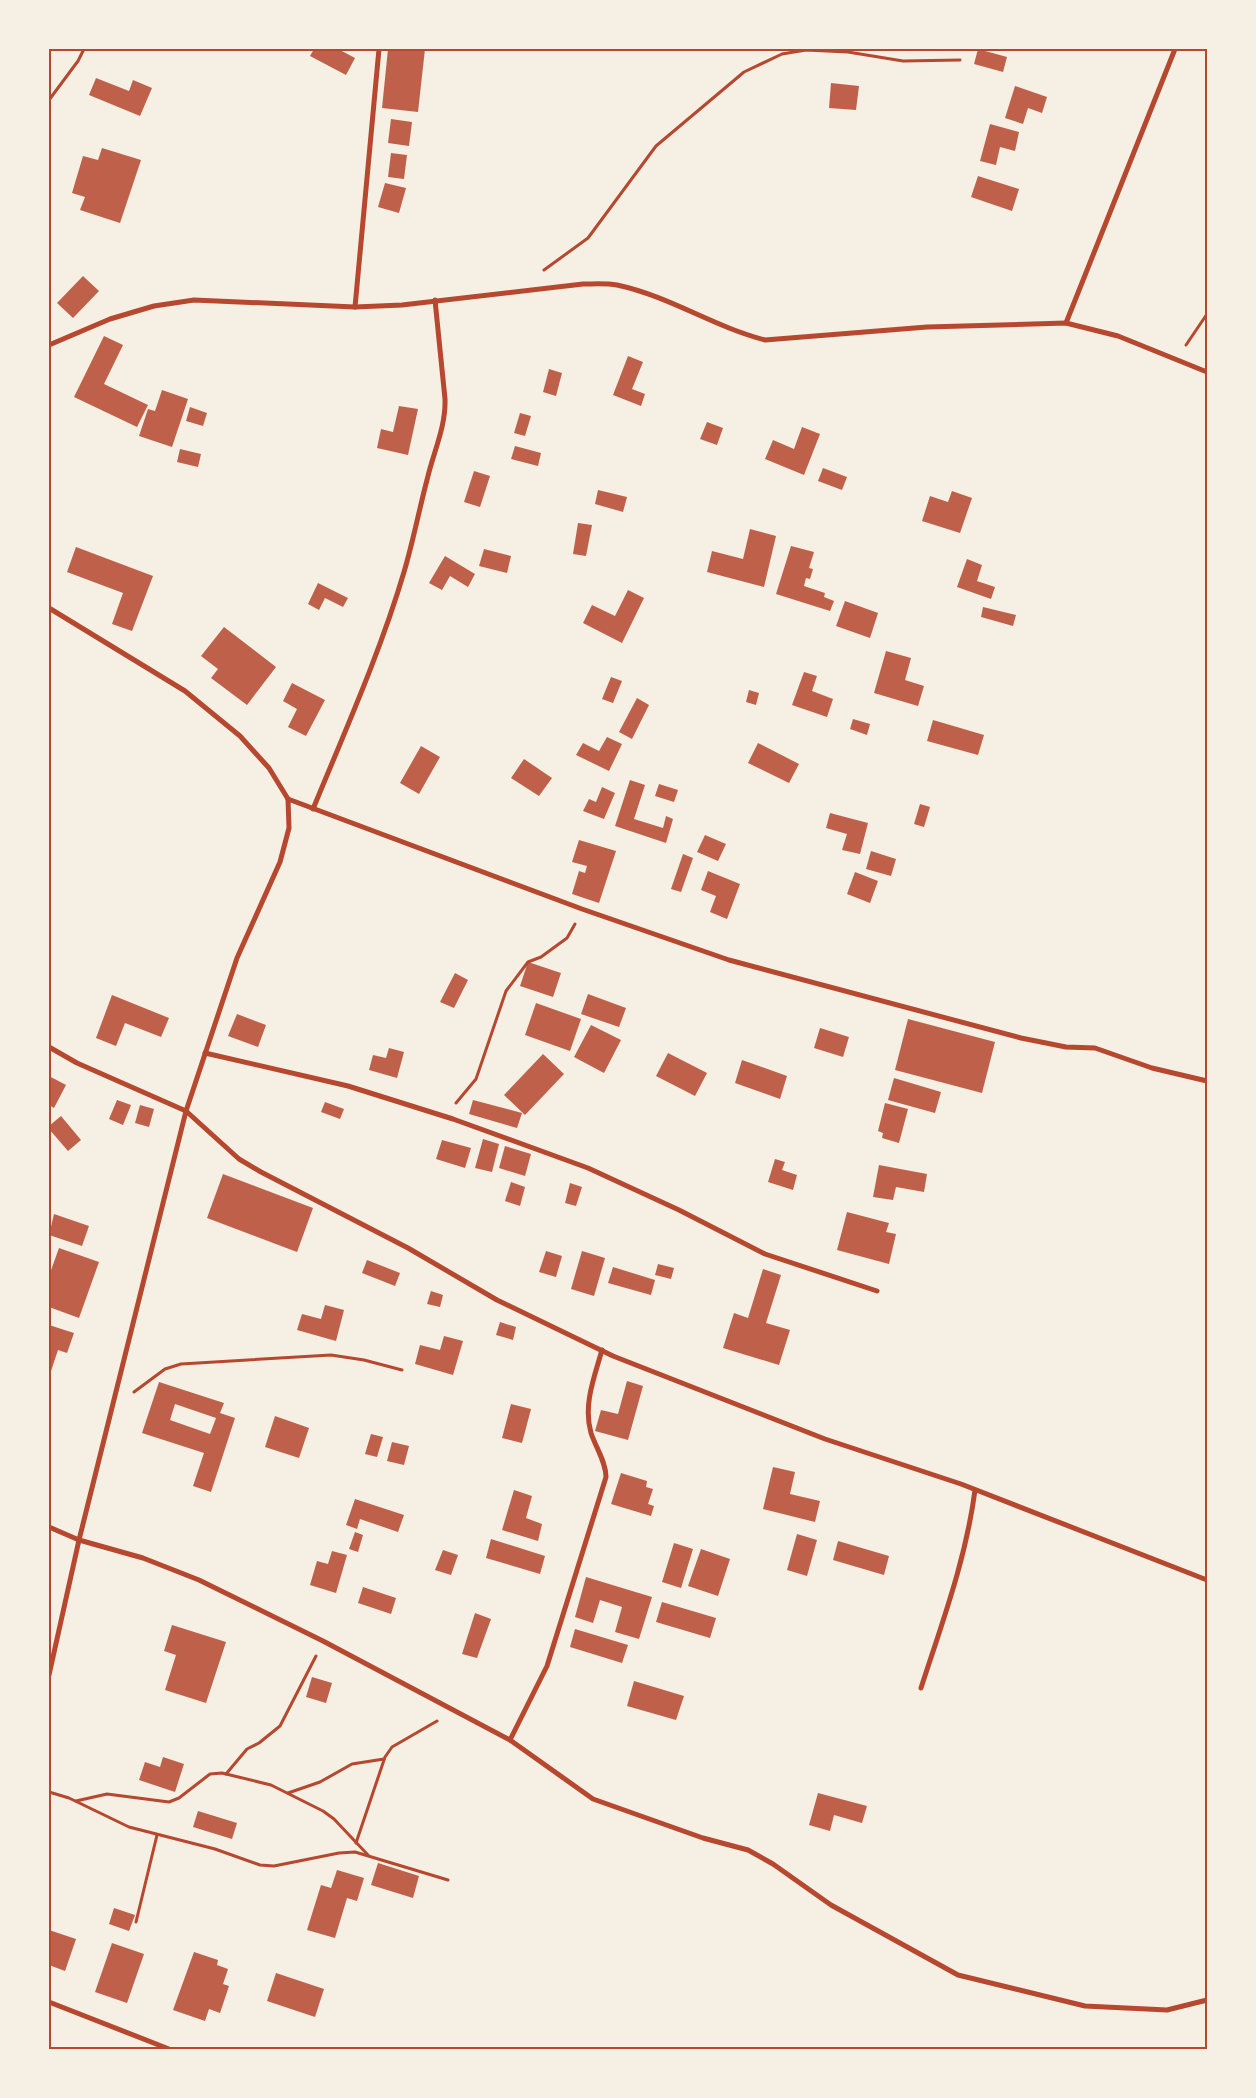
<svg xmlns="http://www.w3.org/2000/svg" width="1256" height="2098" viewBox="0 0 1256 2098" font-family="Rubik,sans-serif">
	<style>
		.building { fill: #bf614a; fill-rule: evenodd }
		.lines { fill: none; stroke-linecap: round; stroke-linejoin: round }
		.path { stroke: #b5482f; stroke-width: 3 }
		.minor { stroke: #b5482f; stroke-width: 5 }
		.neatline { fill: none; stroke: #b5482f; stroke-width: 2 }
	</style>
	<rect width="100%" height="100%" fill="#f6efe4"/>
	<g class="building">
		<polygon points="314,49 338,49 355,58 346,75 310,56"/>
		<polygon points="388,49 425,49 418,112 382,108"/>
		<polygon points="978,49 1007,57 1003,72 974,64"/>
		<polygon points="96,78 129,91 133,80 152,88 140,116 89,95"/>
		<polygon points="831,83 859,86 856,110 829,108"/>
		<polygon points="1015,86 1047,97 1042,113 1028,108 1023,124 1005,118"/>
		<polygon points="391,119 412,122 409,146 388,143"/>
		<polygon points="990,124 1019,132 1015,151 1000,147 996,165 980,161"/>
		<polygon points="102,148 141,160 120,223 80,210 85,197 72,193 83,156 98,160"/>
		<polygon points="391,153 407,155 404,179 388,177"/>
		<polygon points="978,176 1019,189 1012,211 971,197"/>
		<polygon points="385,183 406,188 399,213 378,207"/>
		<polygon points="83,276 99,291 73,318 57,303"/>
		<polygon points="104,336 123,345 104,384 148,405 137,427 74,397"/>
		<polygon points="628,356 643,362 632,389 645,394 641,406 613,395"/>
		<polygon points="549,369 562,373 556,396 543,392"/>
		<polygon points="162,390 188,399 172,447 139,436 148,409 155,411"/>
		<polygon points="399,406 418,409 408,455 377,448 381,429 393,432"/>
		<polygon points="190,407 207,413 203,426 186,421"/>
		<polygon points="520,413 531,416 525,436 514,433"/>
		<polygon points="707,422 723,428 717,445 700,439"/>
		<polygon points="802,427 820,434 804,475 765,459 773,440 794,449"/>
		<polygon points="515,446 541,453 538,466 511,459"/>
		<polygon points="180,449 201,454 198,467 177,462"/>
		<polygon points="823,468 847,477 842,490 818,481"/>
		<polygon points="474,471 490,476 480,507 464,502"/>
		<polygon points="598,490 627,497 623,512 595,504"/>
		<polygon points="952,491 972,498 960,533 922,521 930,496 948,502"/>
		<polygon points="578,523 592,525 586,556 573,554"/>
		<polygon points="750,529 776,536 764,587 707,572 712,551 743,559"/>
		<polygon points="791,546 814,552 809,568 813,569 810,579 806,578 804,586 825,593 824,597 834,601 830,611 776,594"/>
		<polygon points="76,547 153,576 132,631 112,624 123,593 67,572"/>
		<polygon points="484,549 511,556 507,573 479,566"/>
		<polygon points="445,556 475,574 468,587 450,576 442,590 429,583"/>
		<polygon points="967,559 982,565 977,581 995,587 991,599 957,587"/>
		<polygon points="318,583 348,598 343,607 325,598 319,610 308,604"/>
		<polygon points="628,590 644,598 622,643 583,623 592,605 615,616"/>
		<polygon points="845,601 878,613 870,638 836,626"/>
		<polygon points="983,607 1016,615 1013,626 981,617"/>
		<polygon points="224,627 276,667 247,705 211,678 218,669 201,656"/>
		<polygon points="886,651 911,658 905,680 924,686 918,706 874,693"/>
		<polygon points="804,672 817,676 812,691 833,699 827,717 792,705"/>
		<polygon points="611,677 622,681 613,703 602,699"/>
		<polygon points="292,683 325,700 306,736 288,727 297,709 283,701"/>
		<polygon points="749,690 759,693 756,705 746,702"/>
		<polygon points="637,698 649,705 632,739 619,732"/>
		<polygon points="853,719 870,724 867,735 850,729"/>
		<polygon points="933,720 984,735 978,755 927,741"/>
		<polygon points="607,737 622,744 609,771 576,755 583,743 599,751"/>
		<polygon points="758,743 799,764 789,783 748,763"/>
		<polygon points="421,746 440,757 419,794 400,783"/>
		<polygon points="524,759 552,778 539,796 511,778"/>
		<polygon points="630,780 645,785 634,819 663,828 666,816 673,819 666,843 615,826"/>
		<polygon points="659,784 678,790 674,802 655,796"/>
		<polygon points="602,787 615,793 604,819 583,811 589,799 596,802"/>
		<polygon points="920,804 930,807 924,827 914,824"/>
		<polygon points="830,813 868,823 860,854 842,850 847,834 826,828"/>
		<polygon points="705,835 726,844 718,861 697,852"/>
		<polygon points="579,840 616,851 599,903 572,894 579,871 585,873 587,866 572,862"/>
		<polygon points="871,851 896,859 891,876 866,869"/>
		<polygon points="683,854 693,858 681,892 671,889"/>
		<polygon points="708,871 740,884 727,919 710,912 716,896 701,890"/>
		<polygon points="855,872 878,881 870,903 847,894"/>
		<polygon points="528,962 561,973 553,997 520,986"/>
		<polygon points="455,973 468,980 454,1008 440,1002"/>
		<polygon points="588,994 626,1008 619,1027 581,1014"/>
		<polygon points="112,995 169,1018 161,1037 125,1023 116,1046 96,1038"/>
		<polygon points="536,1003 581,1019 570,1051 525,1035"/>
		<polygon points="237,1014 266,1025 258,1047 228,1036"/>
		<polygon points="908,1019 995,1042 982,1093 895,1070"/>
		<polygon points="591,1025 621,1040 604,1073 574,1057"/>
		<polygon points="820,1028 849,1037 843,1057 814,1048"/>
		<polygon points="389,1048 404,1052 397,1078 369,1070 373,1055 386,1058"/>
		<polygon points="668,1053 707,1073 695,1096 656,1076"/>
		<polygon points="543,1054 564,1074 525,1115 504,1095"/>
		<polygon points="742,1060 787,1076 780,1099 735,1083"/>
		<polygon points="49,1076 66,1085 54,1108 49,1105"/>
		<polygon points="894,1078 941,1092 935,1113 888,1100"/>
		<polygon points="117,1100 131,1105 123,1125 109,1119"/>
		<polygon points="473,1100 522,1113 517,1128 469,1114"/>
		<polygon points="325,1102 344,1109 340,1119 321,1112"/>
		<polygon points="885,1103 908,1109 899,1143 882,1138 883,1133 878,1131"/>
		<polygon points="140,1105 154,1109 149,1127 135,1123"/>
		<polygon points="61,1116 81,1140 68,1151 49,1129 49,1126"/>
		<polygon points="483,1139 499,1144 492,1172 475,1168"/>
		<polygon points="442,1140 471,1148 465,1168 436,1159"/>
		<polygon points="505,1146 531,1154 525,1176 499,1168"/>
		<polygon points="775,1159 785,1162 782,1170 797,1175 793,1190 768,1182"/>
		<polygon points="879,1165 927,1174 924,1192 896,1187 893,1200 873,1197"/>
		<polygon points="223,1174 313,1208 297,1252 207,1218"/>
		<polygon points="511,1182 525,1187 520,1206 505,1201"/>
		<polygon points="570,1183 582,1187 576,1206 565,1203"/>
		<polygon points="847,1212 889,1223 886,1232 896,1234 889,1264 837,1250"/>
		<polygon points="54,1214 89,1226 82,1246 49,1235"/>
		<polygon points="59,1248 99,1262 79,1318 49,1307 49,1272 50,1273"/>
		<polygon points="546,1251 562,1256 556,1277 539,1272"/>
		<polygon points="582,1251 605,1258 594,1296 571,1289"/>
		<polygon points="367,1260 400,1273 395,1286 362,1273"/>
		<polygon points="658,1264 674,1268 671,1279 655,1275"/>
		<polygon points="613,1267 655,1280 651,1295 608,1283"/>
		<polygon points="763,1269 781,1275 766,1323 790,1330 779,1365 723,1348 734,1313 748,1318"/>
		<polygon points="431,1291 443,1295 440,1307 427,1304"/>
		<polygon points="325,1305 344,1310 336,1341 297,1330 302,1314 321,1319"/>
		<polygon points="500,1322 516,1327 513,1340 496,1335"/>
		<polygon points="49,1325 74,1333 67,1353 58,1350 49,1377"/>
		<polygon points="444,1336 463,1341 453,1375 415,1364 420,1345 440,1350"/>
		<polygon points="627,1381 643,1386 628,1440 595,1431 601,1410 618,1414"/>
		<path d="M 159,1382 L 224,1403 L 220,1413 L 235,1418 L 211,1492 L 193,1486 L 204,1453 L 142,1433 ZM 175,1404 L 216,1418 L 210,1434 L 170,1420 Z"/>
		<polygon points="511,1404 531,1409 522,1443 502,1438"/>
		<polygon points="275,1416 309,1428 299,1458 265,1447"/>
		<polygon points="371,1434 383,1437 377,1457 365,1454"/>
		<polygon points="392,1442 409,1446 404,1465 387,1461"/>
		<polygon points="773,1467 795,1472 790,1494 820,1501 815,1522 763,1509"/>
		<polygon points="621,1473 647,1481 646,1487 653,1489 648,1504 654,1506 651,1516 611,1504"/>
		<polygon points="514,1490 532,1496 526,1518 542,1524 538,1541 502,1530"/>
		<polygon points="355,1499 404,1515 398,1532 360,1519 357,1529 346,1525"/>
		<polygon points="355,1532 363,1535 358,1552 349,1549"/>
		<polygon points="797,1534 817,1540 807,1576 787,1570"/>
		<polygon points="491,1539 545,1556 540,1574 486,1558"/>
		<polygon points="838,1541 889,1556 884,1575 833,1560"/>
		<polygon points="674,1543 693,1549 681,1588 662,1582"/>
		<polygon points="701,1549 730,1559 718,1596 688,1586"/>
		<polygon points="443,1550 458,1555 451,1575 435,1570"/>
		<polygon points="332,1551 347,1555 336,1593 310,1585 317,1561 328,1564"/>
		<polygon points="586,1577 652,1597 639,1639 615,1632 622,1607 600,1600 593,1623 575,1617"/>
		<polygon points="363,1587 396,1598 391,1614 358,1603"/>
		<polygon points="662,1602 716,1618 710,1638 656,1622"/>
		<polygon points="475,1613 491,1619 477,1658 462,1654"/>
		<polygon points="172,1625 226,1642 206,1703 165,1690 176,1655 164,1651"/>
		<polygon points="575,1629 628,1645 622,1663 570,1647"/>
		<polygon points="312,1677 332,1683 326,1703 306,1697"/>
		<polygon points="634,1681 684,1696 676,1720 627,1706"/>
		<polygon points="163,1757 184,1764 175,1792 139,1780 145,1762 160,1767"/>
		<polygon points="818,1793 867,1806 862,1823 834,1815 830,1831 809,1825"/>
		<polygon points="198,1811 237,1823 232,1839 193,1827"/>
		<polygon points="378,1863 419,1876 413,1898 371,1885"/>
		<polygon points="337,1870 364,1878 357,1901 347,1898 335,1938 307,1930 321,1885 331,1888"/>
		<polygon points="114,1908 135,1915 129,1931 109,1924"/>
		<polygon points="49,1930 76,1939 65,1971 49,1965"/>
		<polygon points="112,1943 144,1954 127,2003 95,1992"/>
		<polygon points="194,1952 218,1960 217,1965 228,1969 223,1984 229,1986 220,2013 209,2009 205,2021 173,2010"/>
		<polygon points="276,1973 324,1989 315,2017 267,2001"/>
	</g>
	<g class="lines">
		<g class="path">
			<polyline points="49,100 78,61 84,49"/>
			<polyline points="544,270 588,238 656,146 744,72 782,54 806,50 848,52 903,61 960,60"/>
			<polyline points="1186,345 1207,314"/>
			<polyline points="456,1103 476,1079 506,991 528,962 541,957 567,938 575,924"/>
			<polyline points="134,1392 165,1369 181,1364 331,1355 364,1360 402,1370"/>
			<polyline points="226,1774 247,1749 259,1743 280,1726 316,1656"/>
			<polyline points="49,1792 69,1798 129,1827 215,1849 260,1865 274,1866 339,1853 355,1852 448,1880"/>
			<polyline points="288,1793 320,1782 352,1764 384,1759"/>
			<polyline points="76,1801 107,1794 169,1802 179,1798 210,1774 222,1773 271,1785 323,1811 334,1819 368,1855"/>
			<polyline points="356,1843 385,1757 392,1747 437,1721"/>
			<polyline points="136,1922 157,1835"/>
		</g>
		<g class="minor">
			<polyline points="355,307 379,49"/>
			<polyline points="1066,323 1175,49"/>
			<path d="M 49,345 L 110,319 L 154,306 L 194,300 L 355,307 L 402,305 L 583,284 C 594,284 606,283 617,285 C 669,296 714,327 765,340 L 927,327 L 1066,323 L 1118,336 L 1207,372"/>
			<polyline points="49,608 185,691 240,736 269,768 288,799 289,828 280,862 237,958 186,1111 79,1540 49,1675"/>
			<polyline points="288,799 582,909 729,960 1021,1038 1066,1047 1095,1048 1152,1068 1207,1081"/>
			<path d="M 313,809 C 345,731 380,653 404,572 C 413,542 419,510 427,480 C 433,453 446,427 445,399 L 435,300"/>
			<polyline points="49,1047 77,1063 186,1111 239,1159 261,1172 408,1248 497,1300 613,1356 825,1439 961,1484 1207,1580"/>
			<polyline points="205,1053 348,1086 453,1119 588,1168 679,1210 765,1254 877,1291"/>
			<polyline points="49,1527 79,1540 143,1558 199,1580 323,1641 510,1740 593,1799 703,1838 748,1850 773,1864 831,1905 958,1975 1085,2006 1167,2010 1207,2000"/>
			<path d="M 921,1688 C 942,1623 966,1559 975,1490"/>
			<path d="M 510,1740 L 547,1666 L 606,1477 C 606,1462 596,1448 591,1433 C 583,1405 594,1378 602,1350"/>
			<polyline points="49,2002 169,2049"/>
		</g>
	</g>
	<rect width="1256" height="2098" fill="none" stroke="#f6efe4" stroke-width="100"/>
	<rect x="50" y="50" width="1156" height="1998" class="neatline"/>
</svg>
